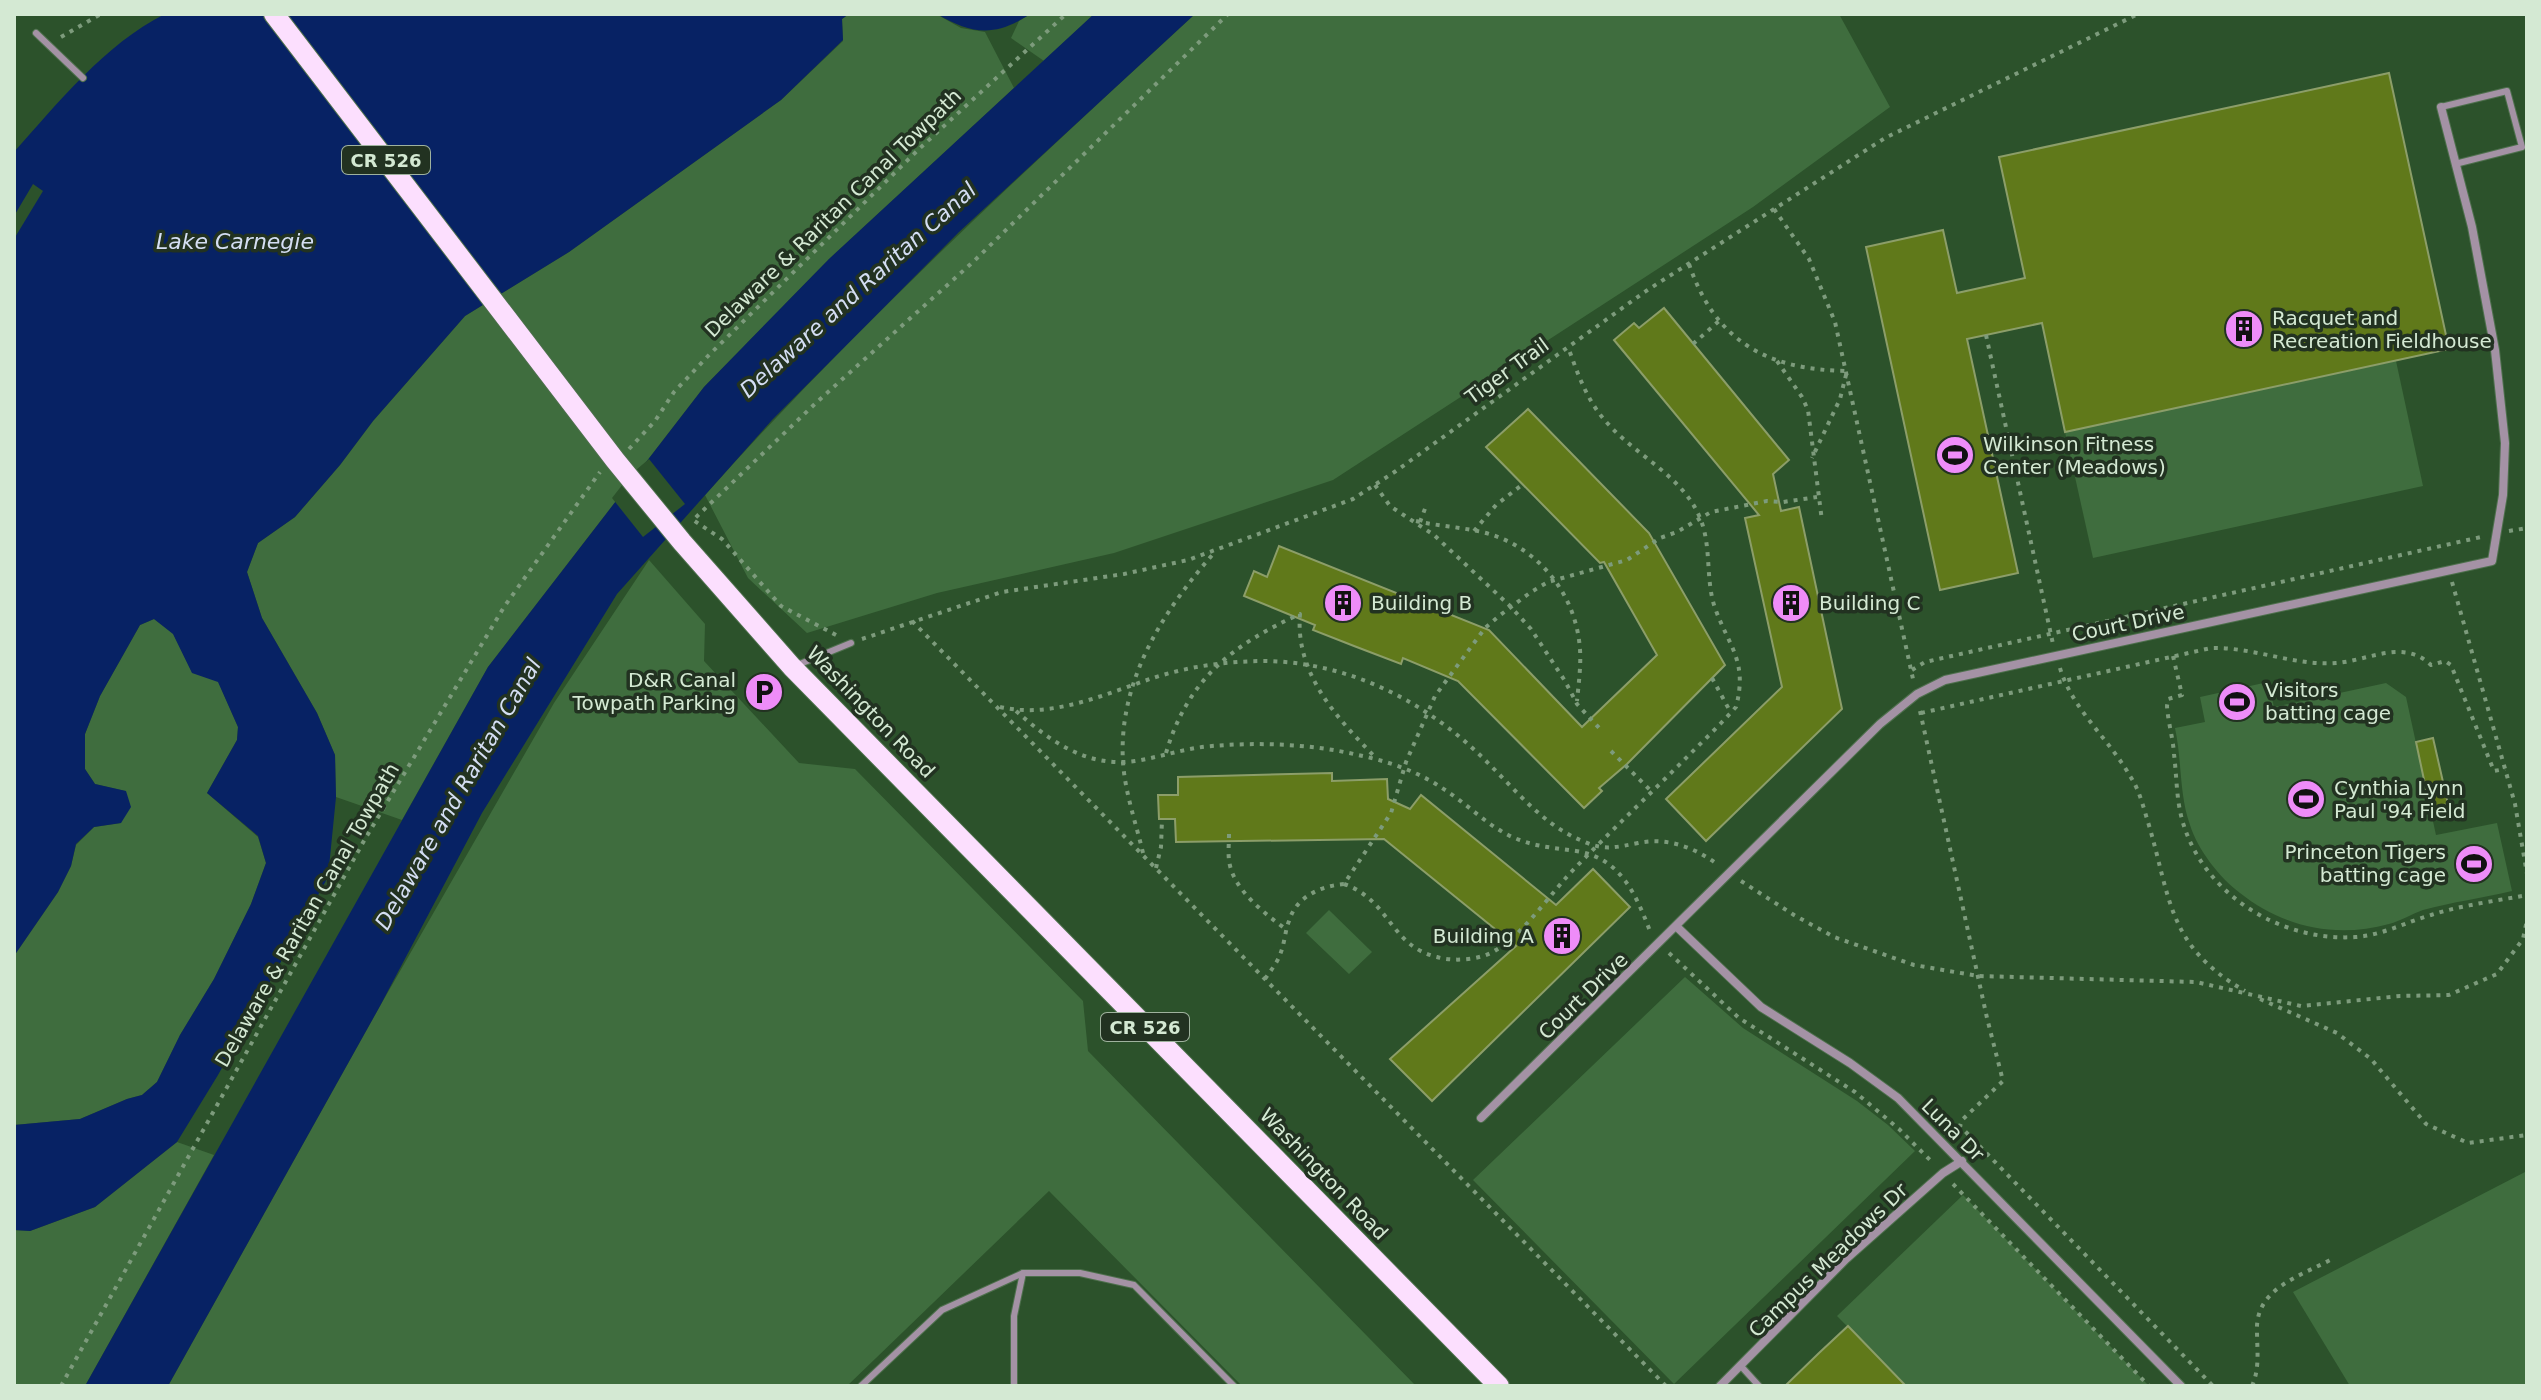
<svg xmlns="http://www.w3.org/2000/svg" width="2541" height="1400" viewBox="0 0 2541 1400" font-family="'DejaVu Sans',sans-serif">
	<style>
		.green { fill: #3f6d3e }
		.water { fill: #072264 }
		.pier { fill: #2c522b }
		.building { fill: #60791a; stroke: #8c9e69; stroke-width: 2 }
		.lines { fill: none; stroke-linecap: round; stroke-linejoin: round }
		.lane-casing { stroke: #4e704d; stroke-width: 8 }
		.street-casing { stroke: #4e704d; stroke-width: 10 }
		.primary-casing { stroke: #4e704d; stroke-width: 22 }
		.path { stroke: #7d9b7c; stroke-width: 4; stroke-dasharray: 4 6; stroke-linecap: butt }
		.lane { stroke: #a492a5; stroke-width: 6 }
		.street { stroke: #a492a5; stroke-width: 8 }
		.primary { stroke: #fcdffe; stroke-width: 20 }
		.labels { text-anchor: middle; dominant-baseline: central; stroke-width: 7; stroke-linejoin: round; paint-order: stroke }
		.shield { fill: #223221; stroke: #9fb29e; stroke-width: 2 }
		.shield-label { font-size: 18px; font-weight: bold; fill: #d4e9d3 }
		.street-label { font-size: 20px; fill: #d4e9d3; stroke: #223221 }
		.poi-label { font-size: 20px; fill: #d4e9d3; stroke: #223221; text-anchor: start }
		.water-label { font-size: 22px; font-style: italic; fill: #d4def3; stroke: #223221 }
	</style>
	<rect width="100%" height="100%" fill="#2c522b"/>
	<g class="green">
		<polygon points="849,14 936,14 961,28 985,32 1014,88 829,259 704,387 488,667 402,820 336,797 335,755 317,713 262,618 247,572 258,543 295,517 340,465 373,421 465,316 569,252 781,100 843,41 842,19"/>
		<polygon points="1030,14 1094,14 1044,61 1011,38 1019,21"/>
		<path d="M 1195,14 L 1839,14 L 1890,107 L 1753,207 L 1333,480 L 1114,553 L 937,593 L 807,633 L 748,578 L 705,495 C 858,324 1027,169 1195,14 Z"/>
		<polygon points="2396,361 2423,486 2093,558 2065,432"/>
		<polygon points="649,560 705,624 704,661 799,763 855,769 1083,1001 1088,1051 1416,1386 1242,1386 1049,1191 847,1386 168,1386 380,1006 554,703"/>
		<polygon points="154,619 173,633 192,672 218,681 238,727 237,740 207,793 258,837 266,863 251,904 214,979 180,1035 157,1082 142,1095 127,1099 80,1119 14,1125 14,956 58,892 71,866 76,845 94,827 121,823 125,791 95,784 85,769 85,734 100,696 140,625"/>
		<path d="M 2268,682 L 2274,707 L 2386,683 L 2406,697 L 2436,835 L 2497,823 L 2512,891 C 2483,898 2452,902 2423,910 C 2411,914 2401,921 2389,924 C 2335,939 2283,927 2240,893 C 2219,877 2198,850 2190,825 C 2179,794 2182,760 2175,728 L 2205,722 L 2200,697 Z"/>
		<polygon points="1329,910 1372,952 1349,974 1306,933"/>
		<polygon points="1685,977 1743,1028 1857,1101 1888,1125 1915,1151 1674,1384 1473,1180"/>
		<polygon points="177,1142 214,1155 85,1386 14,1386 14,1230 30,1231 95,1207"/>
		<polygon points="2527,1171 2527,1386 2350,1386 2293,1292"/>
		<polygon points="1963,1195 2149,1386 1906,1386 1837,1316"/>
	</g>
	<g class="water">
		<path d="M 165,14 L 849,14 L 842,19 L 843,40 L 781,100 L 569,252 L 465,316 L 373,421 L 340,465 L 295,517 L 258,543 L 247,572 L 262,618 L 317,713 L 335,755 L 336,797 L 328,877 L 218,1075 L 177,1142 L 95,1207 L 30,1231 L 14,1230 L 14,1125 L 80,1119 L 127,1099 L 142,1095 L 157,1082 L 180,1035 L 214,979 L 251,904 L 266,863 L 258,836 L 207,793 L 237,740 L 238,727 L 218,682 L 192,673 L 173,634 L 154,619 L 140,625 L 100,696 L 85,734 L 85,769 L 95,784 L 126,791 L 131,807 L 121,823 L 94,827 L 76,844 L 71,866 L 58,892 L 14,956 L 14,152 C 58,103 105,44 165,14 Z"/>
		<path d="M 937,14 L 1030,14 C 995,38 971,34 937,14 Z"/>
		<polygon points="1094,14 1195,14 959,232 772,420 617,594 482,813 380,1006 168,1386 85,1386 488,667 704,387 829,259"/>
	</g>
	<g class="pier">
		<polygon points="33,184 43,191 14,239 14,216"/>
		<polygon points="649,459 685,504 643,537 612,498 630,475"/>
	</g>
	<g class="building">
		<polygon points="2389,73 2449,349 2065,432 2042,323 1967,339 2018,573 1940,590 1866,247 1943,230 1957,293 2025,278 1999,157"/>
		<polygon points="1664,308 1789,460 1773,474 1781,511 1799,507 1842,709 1706,841 1666,799 1782,687 1745,518 1759,515 1614,340 1634,323 1639,328"/>
		<polygon points="1528,409 1649,533 1725,665 1627,764 1599,788 1602,791 1584,808 1458,681 1403,658 1401,664 1354,646 1313,630 1315,625 1244,596 1254,571 1267,577 1279,546 1489,630 1582,727 1657,655 1604,562 1600,563 1486,447"/>
		<polygon points="2433,738 2448,804 2430,808 2416,742"/>
		<polygon points="1332,773 1332,781 1387,779 1388,799 1410,809 1421,795 1556,905 1593,869 1630,907 1432,1101 1390,1059 1516,946 1384,839 1176,842 1175,819 1159,819 1158,795 1178,795 1178,777"/>
		<polygon points="1848,1326 1906,1386 1785,1386 1819,1353"/>
	</g>
	<g class="lines">
		<g class="lane-casing">
			<g id="lane">
				<polyline points="36,33 83,78"/>
				<polyline points="2441,107 2507,91 2522,147 2455,164"/>
				<polyline points="795,666 851,643"/>
				<polyline points="1740,1365 1759,1386"/>
				<polyline points="861,1386 942,1310 1023,1273 1080,1273 1134,1285 1234,1386"/>
				<polyline points="1014,1386 1014,1316 1023,1273"/>
			</g>
		</g>
		<g class="street-casing">
			<g id="street">
				<polyline points="1677,927 1761,1007 1850,1063 1898,1098 2181,1386"/>
				<polyline points="1481,1118 1880,724 1917,694 1945,680 2492,561 2503,495 2505,443 2495,350 2472,227 2441,107"/>
				<polyline points="1720,1386 1846,1259 1943,1173 1962,1161"/>
			</g>
		</g>
		<g class="primary-casing">
			<polyline id="primary" points="274,14 615,460 682,542 792,667 1499,1386"/>
		</g>
		<g class="path">
			<polyline points="61,37 101,14"/>
			<polyline points="1774,209 1809,259 1835,322 1913,679"/>
			<path d="M 1689,264 C 1715,341 1767,370 1847,371 L 1840,399 L 1812,458"/>
			<polyline points="1986,335 2053,644"/>
			<polyline points="1693,344 1719,321"/>
			<polyline points="1777,361 1802,397 1808,410 1822,521"/>
			<polyline points="629,449 655,421 674,392 708,356 919,149 1066,14"/>
			<polyline points="1375,485 1390,506 1434,535 1510,606 1531,629 1565,681 1577,704 1601,730"/>
			<path d="M 1416,521 C 1438,526 1460,527 1482,532 C 1533,544 1572,588 1579,640 C 1582,660 1579,680 1577,701"/>
			<polyline points="1420,522 1426,506"/>
			<polyline points="1474,531 1496,505 1523,484"/>
			<polyline points="2509,531 2527,528"/>
			<polyline points="2452,582 2515,804 2527,874"/>
			<polyline points="912,621 1666,1386"/>
			<polyline points="836,635 781,606 722,539 693,520 818,401 973,262 1228,14"/>
			<polyline points="862,639 1002,592 1124,574 1188,560 1353,499 1396,471 1646,291 1885,138 2138,14"/>
			<path d="M 2173,656 L 2182,695 L 2168,699 L 2167,706 C 2168,722 2173,738 2174,754 C 2177,778 2176,802 2184,826 C 2207,897 2283,942 2356,937 C 2383,935 2406,922 2431,915 C 2462,905 2496,901 2527,895"/>
			<path d="M 2060,668 C 2072,709 2109,739 2130,776 C 2139,789 2143,806 2148,822 C 2171,899 2167,946 2245,991"/>
			<polyline points="1912,670 1925,662 2481,537"/>
			<polyline points="1712,678 1731,713"/>
			<path d="M 1000,707 C 1052,719 1105,694 1153,678 C 1190,666 1228,661 1267,661 C 1354,663 1432,705 1491,766 C 1520,795 1546,827 1585,842 C 1605,851 1617,847 1638,843 C 1666,837 1694,847 1717,864"/>
			<path d="M 1016,711 C 1050,741 1087,768 1135,761 C 1161,757 1185,748 1212,746 C 1259,742 1312,744 1358,755 C 1387,761 1417,771 1442,788 C 1468,804 1489,828 1517,839 C 1537,847 1556,848 1576,851 C 1621,858 1636,895 1650,931"/>
			<polyline points="1920,711 1987,1018 2003,1081 1962,1120 1960,1126 2213,1386"/>
			<path d="M 1921,713 L 2211,648 C 2254,647 2294,666 2336,663 C 2368,661 2403,638 2431,665 L 2445,661 L 2451,665 L 2494,771 L 2505,769"/>
			<polyline points="1611,751 1652,792"/>
			<path d="M 1166,753 C 1188,679 1232,645 1300,614 C 1295,674 1337,718 1376,758"/>
			<path d="M 1229,834 C 1229,843 1228,852 1229,860 C 1232,889 1265,914 1287,930"/>
			<path d="M 1143,853 C 1136,823 1125,793 1123,762 C 1118,681 1163,611 1214,553"/>
			<polyline points="1156,868 1161,847 1162,819"/>
			<polyline points="1741,881 1794,915 1834,937 1914,965 1978,976 2196,982 2301,1006 2400,996 2449,995 2497,974 2523,939 2527,920"/>
			<path d="M 1344,884 C 1390,900 1390,946 1437,957 C 1454,962 1481,960 1496,950 C 1525,933 1552,891 1576,867 C 1612,830 1649,795 1685,759 C 1702,742 1720,725 1736,707 C 1748,661 1729,647 1715,608 C 1705,579 1712,546 1700,518 C 1684,478 1639,457 1611,427 C 1588,404 1579,377 1568,347"/>
			<polyline points="1669,953 1739,1018 1855,1092 1899,1129 1933,1163"/>
			<path d="M 1265,979 C 1271,970 1278,962 1281,952 C 1285,941 1285,931 1289,921 C 1296,897 1320,886 1344,884 L 1391,813 L 1406,762 L 1435,696 L 1485,628 L 1499,616 L 1531,592 L 1548,582 L 1627,560 L 1660,538 L 1677,532 L 1711,512 L 1767,501 L 1783,502 L 1817,497"/>
			<polyline points="2260,999 2337,1033 2371,1059 2426,1124 2468,1143 2527,1135"/>
			<polyline points="1953,1184 2149,1386"/>
			<polyline points="61,1386 365,839 504,607 600,472"/>
			<path d="M 2252,1386 C 2260,1368 2257,1350 2257,1331 C 2255,1288 2301,1276 2332,1259"/>
		</g>
		<use href="#lane" class="lane"/>
		<use href="#street" class="street"/>
		<use href="#primary" class="primary"/>
	</g>
	<defs>
		<g id="building-disc" transform="scale(2)"><circle r="9.5" fill="#ee8cf8" stroke="#223221"/><path d="M-4-6H4V6H1V3H-1V6H-4ZM-2.5-4.3h1.7v1.8h-1.7ZM.8-4.3h1.7v1.8H.8ZM-2.5-1h1.7V.8h-1.7ZM.8-1h1.7V.8H.8Z" fill="#111"/></g>
		<g id="stadium-disc" transform="scale(2)"><circle r="9.5" fill="#ee8cf8" stroke="#223221"/><path d="M0-5a6.5 5 0 1 0 0 10a6.5 5 0 1 0 0-10ZM-3.5-1.8h7v3.6h-7Z" fill="#111"/></g>
		<g id="parking-disc" transform="scale(2)"><circle r="9.5" fill="#ee8cf8" stroke="#223221"/><path d="M-3.5-5.5H1a3.5 3.5 0 0 1 0 7H-1V5.5H-3.5ZM-1-3.4V-.6H.8a1.4 1.4 0 0 0 0-2.8Z" fill="#111"/></g>
	</defs>
	<g fill-rule="evenodd">
		<use href="#building-disc" x="2244" y="329"/>
		<use href="#stadium-disc" x="1955" y="455"/>
		<use href="#building-disc" x="1343" y="603"/>
		<use href="#building-disc" x="1791" y="603"/>
		<use href="#parking-disc" x="764" y="692"/>
		<use href="#stadium-disc" x="2237" y="702"/>
		<use href="#stadium-disc" x="2306" y="799"/>
		<use href="#stadium-disc" x="2474" y="864"/>
		<use href="#building-disc" x="1562" y="936"/>
	</g>
	<g class="labels">
		<g class="shield">
			<rect x="342" y="146" width="88" height="28" rx="6"/>
			<rect x="1101" y="1013" width="88" height="28" rx="6"/>
		</g>
		<g class="shield-label">
			<text x="386" y="160">CR 526</text>
			<text x="1145" y="1027">CR 526</text>
		</g>
		<g class="street-label">
			<text transform="translate(833 213) rotate(-44)">Delaware &amp; Raritan Canal Towpath</text>
			<text transform="translate(1507 371) rotate(-36)">Tiger Trail</text>
			<text transform="translate(2128 623) rotate(-12)">Court Drive</text>
			<text transform="translate(871 712) rotate(46)">Washington Road</text>
			<text transform="translate(307 915) rotate(-60)">Delaware &amp; Raritan Canal Towpath</text>
			<text transform="translate(1583 996) rotate(-44)">Court Drive</text>
			<text transform="translate(1953 1130) rotate(45)">Luna Dr</text>
			<text transform="translate(1324 1174) rotate(46)">Washington Road</text>
			<text transform="translate(1828 1260) rotate(-44)">Campus Meadows Dr</text>
		</g>
		<g class="poi-label">
			<text x="2272" y="318">Racquet and<tspan x="2272" dy="23">Recreation Fieldhouse</tspan></text>
			<text x="1983" y="444">Wilkinson Fitness<tspan x="1983" dy="23">Center (Meadows)</tspan></text>
			<text x="1371" y="603">Building B</text>
			<text x="1819" y="603">Building C</text>
			<text x="736" y="680" text-anchor="end">D&amp;R Canal<tspan x="736" dy="23">Towpath Parking</tspan></text>
			<text x="2265" y="690">Visitors<tspan x="2265" dy="23">batting cage</tspan></text>
			<text x="2334" y="788">Cynthia Lynn<tspan x="2334" dy="23">Paul '94 Field</tspan></text>
			<text x="2446" y="852" text-anchor="end">Princeton Tigers<tspan x="2446" dy="23">batting cage</tspan></text>
			<text x="1534" y="936" text-anchor="end">Building A</text>
		</g>
		<g class="water-label">
			<text x="235" y="241">Lake Carnegie</text>
			<text transform="translate(858 290) rotate(-42)">Delaware and Raritan Canal</text>
			<text transform="translate(458 794) rotate(-60)">Delaware and Raritan Canal</text>
		</g>
	</g>
	<rect width="2541" height="1400" fill="none" stroke="#d4e9d3" stroke-width="32"/>
</svg>
